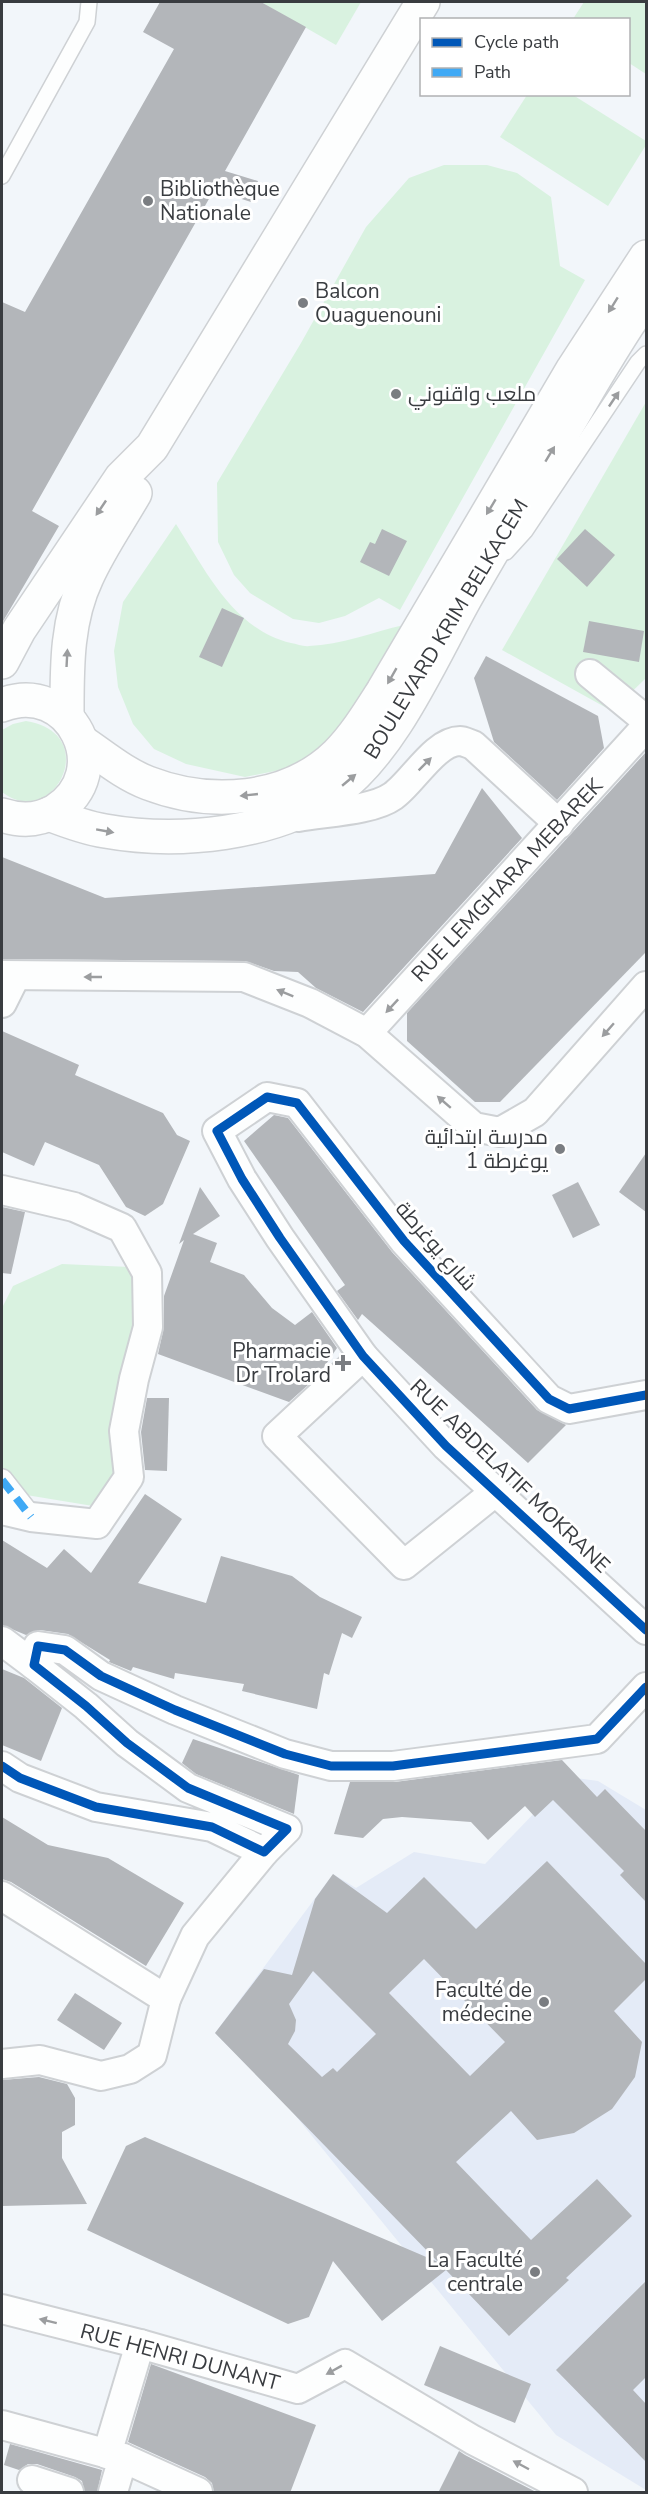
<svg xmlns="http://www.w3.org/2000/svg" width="648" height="2494" viewBox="0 0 648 2494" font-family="'Nunito Sans',Cairo,sans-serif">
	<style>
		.built { fill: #e4ebf7 }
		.green { fill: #d9f2e0 }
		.building { fill: #b3b6ba; fill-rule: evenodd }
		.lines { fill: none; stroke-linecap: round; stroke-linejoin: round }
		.service-casing { stroke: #ced1d4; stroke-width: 18 }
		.pedestrian-casing { stroke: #ced1d4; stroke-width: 24 }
		.minor-casing { stroke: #ced1d4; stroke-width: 32 }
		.secondary-casing { stroke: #ced1d4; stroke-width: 36 }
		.service { stroke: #fdfefe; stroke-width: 15 }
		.pedestrian { stroke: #fdfefe; stroke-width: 21 }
		.minor { stroke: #fdfefe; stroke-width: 28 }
		.secondary { stroke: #fdfefe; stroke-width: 33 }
		.quiet { stroke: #3fa9f5; stroke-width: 8; stroke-dasharray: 15 8; stroke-linecap: butt }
		.cycleway-casing { stroke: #fff; stroke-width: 13 }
		.cycleway { stroke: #0057b8; stroke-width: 9 }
		.oneway { fill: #9b9d9f }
		.poi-dot { fill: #7a7d81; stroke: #fff; stroke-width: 2 }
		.labels { text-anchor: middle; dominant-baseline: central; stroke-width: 6; stroke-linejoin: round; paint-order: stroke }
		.poi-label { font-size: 21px; fill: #393c40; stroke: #fff; text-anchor: end }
		.street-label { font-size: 21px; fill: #393c40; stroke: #fff }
	</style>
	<rect width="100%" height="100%" fill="#f2f6fa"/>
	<polygon class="built" points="569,1777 598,1781 646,1810 646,2490 556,2435 290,2109 215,2033 333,1874 356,1888 414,1852 485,1864"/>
	<g class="green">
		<polygon points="261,2 361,2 336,45"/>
		<polygon points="584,2 646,2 646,74 629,63 628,20 573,19"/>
		<polygon points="527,95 573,95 646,141 646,145 608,206 500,137"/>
		<polygon points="444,165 487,165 517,173 551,197 560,266 585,280 400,610 379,598 345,616 319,623 293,619 250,593 234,575 218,542 217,483 301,343 366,227 409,178"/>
		<polygon points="646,402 646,678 612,711 502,650"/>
		<path d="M 176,524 C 206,571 233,629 291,643 C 297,644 304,647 309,646 C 341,645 373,632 404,625 L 330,752 L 290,768 L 245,777 L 186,764 L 154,749 L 133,724 L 118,687 L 114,651 L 123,602 Z"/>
		<path d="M 26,721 C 103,733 54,832 2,792 L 2,730 L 13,724 Z"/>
		<polygon points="62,1264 130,1267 142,1331 118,1396 113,1491 93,1506 2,1491 2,1308 13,1286"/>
	</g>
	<g class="building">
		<polygon points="160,2 261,2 306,27 225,171 258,181 251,202 214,190 32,511 59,526 2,623 2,302 25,312 174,49 143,32"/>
		<polygon points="382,529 407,541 389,576 360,562 370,542 375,544"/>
		<polygon points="585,529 615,555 587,587 557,559"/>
		<polygon points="222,608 244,618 222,667 199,657"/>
		<polygon points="589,621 644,631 639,662 583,652"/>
		<polygon points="486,656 598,716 604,748 557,800 494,742 474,678"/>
		<polygon points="646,752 646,952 500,1102 475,1102 407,1041 407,1013"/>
		<polygon points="482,788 522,838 363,1012 316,988 298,972 274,971 245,961 2,959 2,857 105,898 435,874"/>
		<polygon points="2,1031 79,1065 75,1075 163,1113 177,1135 190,1141 163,1204 145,1216 126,1207 99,1165 45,1142 34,1166 2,1152"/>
		<polygon points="274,1115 288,1118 392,1252 537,1410 566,1425 528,1463 362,1314 358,1320 337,1291 345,1285 244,1141"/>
		<polygon points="646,1153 646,1212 619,1192"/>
		<polygon points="578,1182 600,1225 573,1238 552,1195"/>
		<polygon points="200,1187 220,1216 193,1234 217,1243 210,1262 244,1275 272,1308 295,1325 312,1312 337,1348 318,1376 289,1402 158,1354 164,1327 164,1296 184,1240 179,1244"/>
		<polygon points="2,1207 25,1212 11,1274 2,1273"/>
		<polygon points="147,1398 169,1398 167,1471 145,1470 141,1432"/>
		<polygon points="145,1494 182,1519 138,1583 206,1603 221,1556 292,1576 320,1597 362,1617 352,1638 342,1633 329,1675 324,1673 317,1709 242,1691 244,1684 175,1673 174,1679 133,1667 131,1671 109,1662 110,1660 68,1634 40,1630 26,1635 2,1625 2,1540 47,1568 64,1549 91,1573"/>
		<polygon points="2,1669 24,1678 62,1708 41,1761 2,1745"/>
		<polygon points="193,1739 299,1775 294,1814 196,1774 182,1763"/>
		<polygon points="562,1760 597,1797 605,1789 646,1831 646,1902 620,1875 624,1871 553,1800 535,1817 525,1806 488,1840 471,1822 402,1817 383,1819 363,1838 334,1834 350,1782 395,1782"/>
		<polygon points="2,1817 48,1845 108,1858 184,1903 146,1966 11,1882 2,1879"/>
		<path d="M 547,1861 L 646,1964 L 646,1979 L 614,2011 L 642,2042 L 635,2077 L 612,2109 L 574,2133 L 537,2140 L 511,2111 L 456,2162 L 531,2240 L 597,2179 L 632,2216 L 566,2278 L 569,2280 L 509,2336 L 446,2270 L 382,2321 L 333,2261 L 309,2317 L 288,2324 L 87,2230 L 126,2146 L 145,2137 L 438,2262 L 215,2033 L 264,1969 L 292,1975 L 315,1899 L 333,1874 L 387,1913 L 424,1877 L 476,1929 ZM 424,1959 L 505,2042 L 470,2076 L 389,1993 ZM 313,1971 L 376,2034 L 337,2072 L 333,2068 L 322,2077 L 288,2044 L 295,2031 L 296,2020 L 289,2004 Z"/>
		<polygon points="75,1993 122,2023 104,2050 57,2020"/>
		<polygon points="39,2077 67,2084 75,2098 75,2125 62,2132 62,2158 87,2204 2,2206 2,2080"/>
		<polygon points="646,2281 646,2377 633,2390 646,2404 646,2462 556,2370"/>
		<polygon points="440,2346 531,2384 515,2423 424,2385"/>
		<polygon points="151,2364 316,2425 290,2493 214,2493 212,2483 205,2477 128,2442"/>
		<polygon points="10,2444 102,2470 97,2493 85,2493 82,2481 75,2477 37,2464 28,2464 19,2470 4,2465"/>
		<polygon points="459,2451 465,2455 538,2493 438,2493"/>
	</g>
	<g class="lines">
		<g class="service-casing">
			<g id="service">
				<polyline points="2,176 87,22 89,2"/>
				<polyline points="506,552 525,531 638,362 646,354"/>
			</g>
		</g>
		<g class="pedestrian-casing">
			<polyline id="pedestrian" points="2,1480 31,1517"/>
		</g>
		<g class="minor-casing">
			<g id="minor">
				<polyline points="590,674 646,720"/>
				<path d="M 298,817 C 324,812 372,811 393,796 C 412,783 435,741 460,741 C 464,741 469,744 473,745 L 559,824"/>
				<polyline points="2,975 244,977 310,1003 367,1033 474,1127 500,1132 535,1112 646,986"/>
				<polyline points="2,1003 15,977"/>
				<polyline points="367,1033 646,727"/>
				<polyline points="2,1190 74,1207 122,1228 147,1273 148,1327 134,1379 124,1431 129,1477 97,1524 31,1517 2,1510"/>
				<polyline points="363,1356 277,1436 404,1565 495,1492"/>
				<polyline points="646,1395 569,1409 549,1399 404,1241 297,1103 267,1097 217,1131 242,1179 280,1238 363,1356 446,1446 646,1630"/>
				<polyline points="2,1641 34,1665"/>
				<polyline points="2,1766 20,1778 96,1807 212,1827 264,1852 287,1829 188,1788 127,1743 86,1706 34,1665 38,1646 65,1650 101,1676 175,1710 285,1754 331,1766 393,1766 597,1739 646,1687"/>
				<polyline points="2,1896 166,1999"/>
				<polyline points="2,2064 40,2060 101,2076 130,2069 152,2055 166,1999 195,1936 264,1852"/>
				<polyline points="2,2309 140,2344 298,2389 345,2364 473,2440 573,2492"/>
				<polyline points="2,2425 123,2458 198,2492"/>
				<polyline points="107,2454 140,2344"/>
				<polyline points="32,2480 69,2492"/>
				<polyline points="113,2492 123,2458"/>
			</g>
		</g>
		<g class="secondary-casing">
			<g id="secondary">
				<polyline points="2,662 19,630 121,478 152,447 423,2"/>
				<path d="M 2,705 C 70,678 118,772 55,811 C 38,821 20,821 2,815"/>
				<path d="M 67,717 C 67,669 66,621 87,577 C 100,548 119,521 135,493"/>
				<path d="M 82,742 C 103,756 124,774 148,783 C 210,807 288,802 337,754 C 355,736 369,713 383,691 L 573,369 L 646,257"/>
				<path d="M 49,814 C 67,821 86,828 105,831 C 178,844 275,835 336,791 C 391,751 429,664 462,604 C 495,545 531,487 565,429 C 591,385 616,339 646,298"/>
			</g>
		</g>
		<use href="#service" class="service"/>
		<use href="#pedestrian" class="pedestrian"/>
		<use href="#minor" class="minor"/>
		<use href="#secondary" class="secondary"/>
		<polyline class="quiet" points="2,1480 31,1517"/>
		<g class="cycleway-casing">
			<g id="cycleway">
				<polyline points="646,1395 569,1409 549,1399 404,1241 297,1103 267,1097 217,1131 242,1179 280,1238 363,1356 446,1446 646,1630"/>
				<polyline points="2,1766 20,1778 96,1807 212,1827 264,1852 287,1829 188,1788 127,1743 86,1706 34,1665 38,1646 65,1650 101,1676 175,1710 285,1754 331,1766 393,1766 597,1739 646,1687"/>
			</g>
		</g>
		<use href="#cycleway" class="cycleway"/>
	</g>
	<defs><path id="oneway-solid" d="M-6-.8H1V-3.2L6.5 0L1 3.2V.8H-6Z" transform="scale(1.5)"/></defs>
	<g class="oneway">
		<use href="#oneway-solid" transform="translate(613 305) rotate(122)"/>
		<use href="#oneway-solid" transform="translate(614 399) rotate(-56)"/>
		<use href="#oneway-solid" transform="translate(550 454) rotate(-59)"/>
		<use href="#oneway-solid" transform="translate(491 507) rotate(121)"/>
		<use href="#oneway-solid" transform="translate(101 508) rotate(124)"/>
		<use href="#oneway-solid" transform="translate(67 658) rotate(-87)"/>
		<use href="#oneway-solid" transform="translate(392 676) rotate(120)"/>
		<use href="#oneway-solid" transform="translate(425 764) rotate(-45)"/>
		<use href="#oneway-solid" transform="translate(349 780) rotate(-40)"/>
		<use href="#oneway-solid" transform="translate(249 795) rotate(174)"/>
		<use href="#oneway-solid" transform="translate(105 831) rotate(10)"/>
		<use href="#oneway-solid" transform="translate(93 977) rotate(180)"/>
		<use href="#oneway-solid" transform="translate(285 993) rotate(-158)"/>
		<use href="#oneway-solid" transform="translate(392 1006) rotate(133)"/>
		<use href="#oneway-solid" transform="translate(608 1030) rotate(131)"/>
		<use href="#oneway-solid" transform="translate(444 1102) rotate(-139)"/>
		<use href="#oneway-solid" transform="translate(48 2321) rotate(-166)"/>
		<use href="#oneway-solid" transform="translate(334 2370) rotate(151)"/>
		<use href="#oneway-solid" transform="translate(521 2465) rotate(-152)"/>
	</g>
	<g class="poi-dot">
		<circle cx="148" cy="201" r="6"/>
		<circle cx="303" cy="303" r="6"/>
		<circle cx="396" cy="394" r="6"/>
		<circle cx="560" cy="1149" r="6"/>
		<path d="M340 1354h6v6h6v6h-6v6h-6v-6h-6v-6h6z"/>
		<circle cx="544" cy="2002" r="6"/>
		<circle cx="535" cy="2272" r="6"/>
	</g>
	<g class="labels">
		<g class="poi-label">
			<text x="160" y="189" text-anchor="start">Bibliothèque<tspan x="160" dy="24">Nationale</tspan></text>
			<text x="315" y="291" text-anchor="start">Balcon<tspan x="315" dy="24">Ouaguenouni</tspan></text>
			<text x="408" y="394" text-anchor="start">ملعب واقنوني</text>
			<text x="548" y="1137">مدرسة ابتدائية<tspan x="548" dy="24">يوغرطة 1</tspan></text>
			<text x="331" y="1351">Pharmacie<tspan x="331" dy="24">Dr Trolard</tspan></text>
			<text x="532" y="1990">Faculté de<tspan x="532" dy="24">médecine</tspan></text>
			<text x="523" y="2260">La Faculté<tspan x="523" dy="24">centrale</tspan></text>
		</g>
		<g class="street-label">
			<text transform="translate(446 629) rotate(-59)">BOULEVARD KRIM BELKACEM</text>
			<text transform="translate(507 880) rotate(-47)">RUE LEMGHARA MEBAREK</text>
			<text transform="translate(436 1246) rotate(49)">شارع يوغرطة</text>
			<text transform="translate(510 1476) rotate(44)">RUE ABDELATIF MOKRANE</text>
			<text transform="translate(180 2357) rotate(15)">RUE HENRI DUNANT</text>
		</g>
	</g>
	<rect width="648" height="2494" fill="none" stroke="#393c40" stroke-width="6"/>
	<rect x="420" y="18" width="210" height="78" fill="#ffffff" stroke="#b0b1b3" stroke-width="1.5"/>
	<rect x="432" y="38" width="30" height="9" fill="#0057b8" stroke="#b0b1b3" stroke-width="1.5"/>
	<text x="474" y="48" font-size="18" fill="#393c40">Cycle path</text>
	<rect x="432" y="68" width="30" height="9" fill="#3fa9f5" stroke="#b0b1b3" stroke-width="1.5"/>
	<text x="474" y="78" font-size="18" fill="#393c40">Path</text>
</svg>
